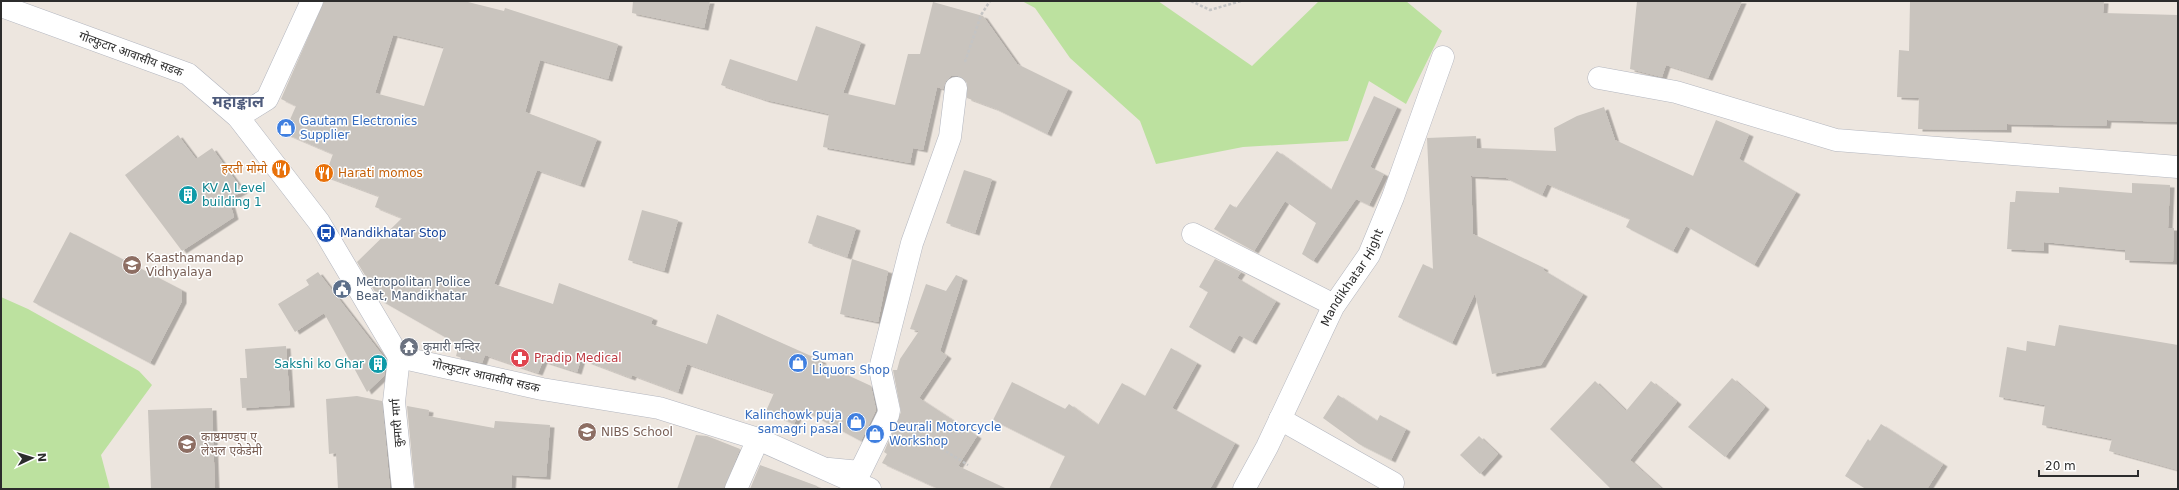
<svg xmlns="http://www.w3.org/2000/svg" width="2179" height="490" viewBox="0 0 2179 490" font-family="'DejaVu Sans','Noto Sans Devanagari',sans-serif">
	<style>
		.green { fill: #bce19f }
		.building { fill: #c9c4be; fill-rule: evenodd; filter: url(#shadow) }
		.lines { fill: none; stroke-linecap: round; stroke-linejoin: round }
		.minor-casing { stroke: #b3b6bf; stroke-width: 23 }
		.tertiary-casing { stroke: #b3b6bf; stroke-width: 23 }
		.secondary-casing { stroke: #b3b6bf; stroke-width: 23 }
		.path { stroke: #c4c4c4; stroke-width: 2.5; stroke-dasharray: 3 2; stroke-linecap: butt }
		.minor { stroke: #fff; stroke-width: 22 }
		.tertiary { stroke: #fff; stroke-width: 22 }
		.secondary { stroke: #fff; stroke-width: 22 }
		.labels { text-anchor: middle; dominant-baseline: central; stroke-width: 3; stroke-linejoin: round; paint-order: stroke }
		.street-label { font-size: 12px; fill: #2c2c2c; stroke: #fff }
		.shop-label { font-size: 12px; fill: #366cbe; stroke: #fff; text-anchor: start }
		.food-label { font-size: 12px; fill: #c56008; stroke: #fff; text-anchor: end }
		.culture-label { font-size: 12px; fill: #0d838f; stroke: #fff; text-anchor: start }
		.transit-label { font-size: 12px; fill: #164399; stroke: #fff; text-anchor: start }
		.education-label { font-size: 12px; fill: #785e54; stroke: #fff; text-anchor: start }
		.service-label { font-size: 12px; fill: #4e5e75; stroke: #fff; text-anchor: start }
		.worship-label { font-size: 12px; fill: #5b616d; stroke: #fff; text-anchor: start }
		.health-label { font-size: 12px; fill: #be3a42; stroke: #fff; text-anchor: start }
		.district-label { font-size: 16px; font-weight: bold; fill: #4e5b7c; stroke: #fff }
	</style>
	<defs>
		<filter id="shadow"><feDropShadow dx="4.5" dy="2.5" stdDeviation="0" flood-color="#0004"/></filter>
	</defs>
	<rect width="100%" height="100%" fill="#ede6df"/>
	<g class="green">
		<polygon points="1022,1 1158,1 1252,66 1319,1 1406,1 1442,31 1406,104 1369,81 1348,141 1243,147 1156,164 1140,121 1070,58 1035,8"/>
		<polygon points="1,297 28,309 139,371 152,385 101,455 110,489 1,489"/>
	</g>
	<g class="building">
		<path d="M 324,1 L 464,1 L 504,11 L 505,8 L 618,44 L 608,79 L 540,60 L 525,112 L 597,139 L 580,185 L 537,170 L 494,284 L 553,304 L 559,283 L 653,318 L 651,324 L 707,344 L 717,314 L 822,361 L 821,363 L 871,386 L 876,410 L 861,441 L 801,409 L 794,424 L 766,411 L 774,393 L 687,364 L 678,392 L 632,375 L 631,378 L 581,359 L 577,372 L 543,361 L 538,373 L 485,355 L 482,363 L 465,359 L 456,356 L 459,345 L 380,300 L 357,262 L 402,218 L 375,207 L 379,196 L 325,176 L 333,154 L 284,133 L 296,106 L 281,99 ZM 393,35 L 444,47 L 424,106 L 375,93 Z"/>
		<polygon points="633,1 710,1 704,28 632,13"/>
		<polygon points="1637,1 1742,1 1708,78 1666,65 1662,77 1630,69"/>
		<polygon points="1910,1 2104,1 2103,13 2178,15 2178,122 2107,120 2106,126 2007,124 2007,130 1918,129 1919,98 1897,97 1899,50 1909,51"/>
		<polygon points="933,2 983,16 1017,64 1068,89 1047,134 994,108 967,98 967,83 958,76 951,76 946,81 943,89 937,87 923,150 913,148 910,163 823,147 829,114 766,100 721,85 730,59 797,81 816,26 861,42 843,93 895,105 908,54 920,54"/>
		<polygon points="1374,96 1397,107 1370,167 1384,174 1369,205 1356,199 1313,261 1302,254 1316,223 1285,201 1254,251 1214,229 1230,204 1236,208 1277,151 1331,190"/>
		<polygon points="1604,107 1615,140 1693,176 1716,120 1749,134 1739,159 1796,192 1754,265 1686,226 1673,251 1626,227 1630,219 1547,184 1542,195 1506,178 1471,176 1473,234 1544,268 1543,270 1583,294 1541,365 1492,374 1475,293 1452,343 1398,317 1423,264 1433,269 1427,138 1476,136 1477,148 1556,151 1554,128 1577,116"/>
		<polygon points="178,135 196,159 212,148 243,191 229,199 234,217 182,251 125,175"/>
		<polygon points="964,170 992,179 975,233 946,223"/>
		<polygon points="2132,183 2170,185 2168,228 2174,228 2173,262 2125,260 2125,250 2044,242 2044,251 2007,249 2010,202 2015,202 2016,191 2059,193 2059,187 2132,193"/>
		<polygon points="642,210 678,220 664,271 628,260"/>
		<polygon points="817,215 856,228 847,257 808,243"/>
		<polygon points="70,232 182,290 182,301 150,363 33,302"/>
		<polygon points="852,259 888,271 878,322 840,314"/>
		<polygon points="1215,259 1241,272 1237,278 1276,301 1252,342 1239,335 1230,351 1189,327 1208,292 1199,287"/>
		<polygon points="318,272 386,360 384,376 367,392 324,313 295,332 278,304 309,285 306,280"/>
		<polygon points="956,275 963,278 940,351 947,356 919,398 977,436 958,466 1007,489 939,489 882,463 887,454 884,452 901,412 893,370 897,370 900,359 919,331 910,329 926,284 946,291"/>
		<polygon points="2059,325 2178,345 2178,470 2109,451 2112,439 2042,425 2045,405 1999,397 2007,347 2026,351 2027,341 2055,346"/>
		<polygon points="286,346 290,405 242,408 240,378 247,378 245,349"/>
		<polygon points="1171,348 1197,363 1172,408 1235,443 1210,489 1049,489 1065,456 993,420 1012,382 1065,409 1069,404 1098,425 1122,383 1145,396"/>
		<polygon points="1732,378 1765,407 1725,457 1688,427"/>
		<polygon points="1595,381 1626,411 1651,381 1677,402 1630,460 1662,489 1611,489 1550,429"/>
		<polygon points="1338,395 1377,421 1380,415 1406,429 1391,460 1359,444 1323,418"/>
		<polygon points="357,396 382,401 390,489 338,489 336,453 329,454 326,399"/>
		<polygon points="407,406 429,410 428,416 494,428 495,421 550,425 546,477 512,475 511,489 415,489"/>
		<polygon points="212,408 215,489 151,489 148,410"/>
		<polygon points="1881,424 1943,464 1927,489 1866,489 1845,476 1868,439 1870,441"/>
		<polygon points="696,435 707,436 740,449 724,489 677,489"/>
		<polygon points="1479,436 1498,454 1480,474 1460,455"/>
		<polygon points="760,465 817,486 817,489 750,489"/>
	</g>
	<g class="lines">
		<g class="minor-casing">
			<g id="minor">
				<polyline points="1599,78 1676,92 1836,140 2178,167"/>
				<polyline points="238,117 267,99 312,1"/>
				<polyline points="1193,234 1334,305"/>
				<polyline points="1280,419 1393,483"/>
				<polyline points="829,469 860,472 888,415 889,410 880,369 912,243 950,137 956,88"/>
				<polyline points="736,489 758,439"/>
				<path id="s1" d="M 1244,489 L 1267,447 L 1333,307 L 1369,255 L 1393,197 L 1443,57"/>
			</g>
		</g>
		<g class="tertiary-casing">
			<polyline id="tertiary" points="399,357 394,402 403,489"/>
		</g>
		<g class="secondary-casing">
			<polyline id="secondary" points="1,6 188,74 238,117 319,222 399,357 542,389 659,408 758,439 870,489"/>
		</g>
		<g class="path">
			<polyline points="1191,1 1210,10 1241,1"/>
			<polyline points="965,62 981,15 990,1"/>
			<polyline points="912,430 968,465"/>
		</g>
		<use href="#minor" class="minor"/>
		<use href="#tertiary" class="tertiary"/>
		<use href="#secondary" class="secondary"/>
	</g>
	<defs>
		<g id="shop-disc" transform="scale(1)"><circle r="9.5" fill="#3f7fe0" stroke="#fff"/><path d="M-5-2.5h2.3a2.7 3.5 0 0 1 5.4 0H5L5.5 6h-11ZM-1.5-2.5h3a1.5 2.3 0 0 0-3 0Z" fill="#fff"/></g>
		<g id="restaurant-disc" transform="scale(1)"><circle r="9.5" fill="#e8710a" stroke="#fff"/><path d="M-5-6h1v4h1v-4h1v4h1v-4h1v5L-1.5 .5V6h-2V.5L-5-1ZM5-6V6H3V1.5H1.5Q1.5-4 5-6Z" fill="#fff"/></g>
		<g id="building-disc" transform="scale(1)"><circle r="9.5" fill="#0f9aa8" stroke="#fff"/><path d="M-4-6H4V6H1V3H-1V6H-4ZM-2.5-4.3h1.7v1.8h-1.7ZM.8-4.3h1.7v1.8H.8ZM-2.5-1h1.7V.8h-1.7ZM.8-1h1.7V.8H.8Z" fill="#fff"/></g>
		<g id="bus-disc" transform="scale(1)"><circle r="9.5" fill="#1a4fb4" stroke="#fff"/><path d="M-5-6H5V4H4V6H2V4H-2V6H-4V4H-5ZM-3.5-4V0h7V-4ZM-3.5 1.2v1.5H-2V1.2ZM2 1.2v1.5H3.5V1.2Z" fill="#fff"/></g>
		<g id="school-disc" transform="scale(1)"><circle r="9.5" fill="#8d6e63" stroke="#fff"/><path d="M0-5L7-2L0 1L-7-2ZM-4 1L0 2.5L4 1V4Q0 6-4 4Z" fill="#fff"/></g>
		<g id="civic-disc" transform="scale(1)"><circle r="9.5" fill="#5c6f8a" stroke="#fff"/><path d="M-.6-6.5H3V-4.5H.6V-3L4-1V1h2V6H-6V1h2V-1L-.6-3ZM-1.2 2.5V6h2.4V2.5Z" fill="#fff"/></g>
		<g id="temple-disc" transform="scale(1)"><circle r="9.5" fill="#6b7280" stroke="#fff"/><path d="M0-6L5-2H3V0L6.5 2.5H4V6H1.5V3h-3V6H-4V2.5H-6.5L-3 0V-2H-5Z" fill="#fff"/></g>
		<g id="pharmacy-disc" transform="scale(1)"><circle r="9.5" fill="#e0444e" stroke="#fff"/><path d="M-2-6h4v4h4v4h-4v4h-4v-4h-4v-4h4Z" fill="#fff"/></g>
	</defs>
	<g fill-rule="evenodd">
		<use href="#shop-disc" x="286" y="128"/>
		<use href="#restaurant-disc" x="281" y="169"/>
		<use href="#restaurant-disc" x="324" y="173"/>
		<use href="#building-disc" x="188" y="195"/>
		<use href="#bus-disc" x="326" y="233"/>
		<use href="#school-disc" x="132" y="265"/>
		<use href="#civic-disc" x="342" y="289"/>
		<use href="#temple-disc" x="409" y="347"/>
		<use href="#pharmacy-disc" x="520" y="358"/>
		<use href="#shop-disc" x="798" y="363"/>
		<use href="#building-disc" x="378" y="364"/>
		<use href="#shop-disc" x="856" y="422"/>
		<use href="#school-disc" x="587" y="432"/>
		<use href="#shop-disc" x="875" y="434"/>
		<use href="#school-disc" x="187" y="444"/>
	</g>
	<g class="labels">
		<g class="street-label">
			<text transform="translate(131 54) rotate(20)">गोल्फुटार आवासीय सडक</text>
			<text stroke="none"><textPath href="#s1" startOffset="238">Mandikhatar Hight</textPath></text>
			<text transform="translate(486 376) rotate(13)">गोल्फुटार आवासीय सडक</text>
			<text transform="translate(397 423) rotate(-94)">कुमारी मार्ग</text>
		</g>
		<g class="shop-label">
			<text x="300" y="121">Gautam Electronics<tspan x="300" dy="14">Supplier</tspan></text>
			<text x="812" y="356">Suman<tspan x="812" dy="14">Liquors Shop</tspan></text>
			<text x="842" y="415" text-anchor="end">Kalinchowk puja<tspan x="842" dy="14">samagri pasal</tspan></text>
			<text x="889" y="427">Deurali Motorcycle<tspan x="889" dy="14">Workshop</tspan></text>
		</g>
		<g class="food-label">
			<text x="267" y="169">हरती मोमो</text>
			<text x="338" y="173" text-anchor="start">Harati momos</text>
		</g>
		<g class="culture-label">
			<text x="202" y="188">KV A Level<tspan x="202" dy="14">building 1</tspan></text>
			<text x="364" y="364" text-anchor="end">Sakshi ko Ghar</text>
		</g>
		<g class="transit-label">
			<text x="340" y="233">Mandikhatar Stop</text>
		</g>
		<g class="education-label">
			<text x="146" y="258">Kaasthamandap<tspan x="146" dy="14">Vidhyalaya</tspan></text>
			<text x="601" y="432">NIBS School</text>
			<text x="201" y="437">काष्ठमण्डप ए<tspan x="201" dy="14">लेभल एकेडेमी</tspan></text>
		</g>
		<g class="service-label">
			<text x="356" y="282">Metropolitan Police<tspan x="356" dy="14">Beat, Mandikhatar</tspan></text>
		</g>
		<g class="worship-label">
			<text x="423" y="347">कुमारी मन्दिर</text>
		</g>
		<g class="health-label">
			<text x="534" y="358">Pradip Medical</text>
		</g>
		<g class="district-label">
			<text x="238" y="101">महाङ्काल</text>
		</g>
	</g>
	<rect width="2179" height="490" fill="none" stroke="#2c2c2c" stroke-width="4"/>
	<g transform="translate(32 458) rotate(86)" stroke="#ffffff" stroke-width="3" paint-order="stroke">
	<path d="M0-3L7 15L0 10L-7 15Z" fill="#2c2c2c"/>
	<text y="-6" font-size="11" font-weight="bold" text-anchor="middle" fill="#2c2c2c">N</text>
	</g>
	<path d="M2039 470v6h99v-6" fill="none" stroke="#2c2c2c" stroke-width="2"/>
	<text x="2045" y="470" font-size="12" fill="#2c2c2c" stroke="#ffffff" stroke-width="3" paint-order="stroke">20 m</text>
</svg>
